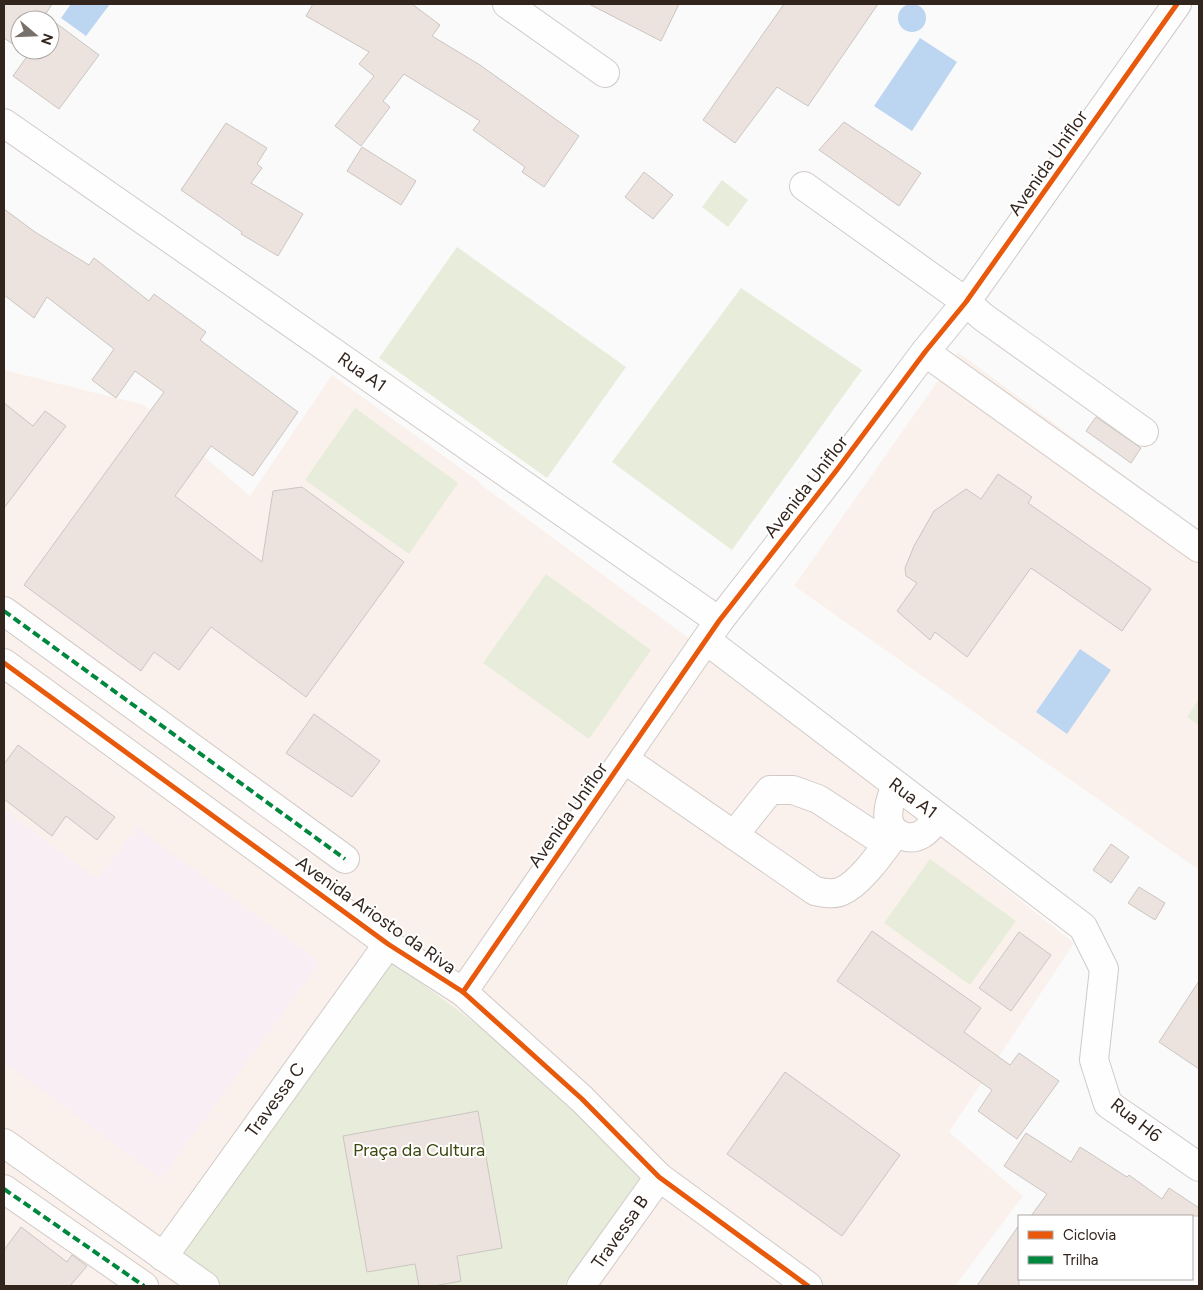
<svg xmlns="http://www.w3.org/2000/svg" width="1203" height="1290" viewBox="0 0 1203 1290" font-family="Figtree,sans-serif">
	<style>
		.built { fill: #fbf1ec }
		.industrial { fill: #f8eef3 }
		.green { fill: #e7edda }
		.water { fill: #bcd6f2 }
		.building { fill: #ece3df; stroke: #cbc5c2 }
		.lines { fill: none; stroke-linecap: round; stroke-linejoin: round }
		.minor-casing { stroke: #d1cac7; stroke-width: 30 }
		.minor { stroke: #fefefe; stroke-width: 28 }
		.quiet { stroke: #00873e; stroke-width: 4; stroke-dasharray: 8 4; stroke-linecap: butt }
		.cycleway-casing { stroke: #fff; stroke-width: 8 }
		.cycleway { stroke: #e8590c; stroke-width: 5 }
		.labels { text-anchor: middle; dominant-baseline: central; stroke-width: 4; stroke-linejoin: round; paint-order: stroke }
		.street-label { font-size: 18px; fill: #32251e; stroke: #fff }
		.park-label { font-size: 18px; fill: #3c470e; stroke: #fff }
	</style>
	<rect width="100%" height="100%" fill="#fafafa"/>
	<g class="built">
		<polygon points="958,352 1199,531 1199,870 794,586"/>
		<polygon points="4,370 144,405 250,496 332,375 481,483 480,484 736,673 1074,943 949,1132 1023,1196 955,1286 4,1286"/>
	</g>
	<polygon class="industrial" points="4,810 97,879 137,827 320,963 161,1179 4,1063"/>
	<g class="green">
		<polygon points="722,180 748,200 728,227 702,207"/>
		<polygon points="457,247 626,367 547,478 379,358"/>
		<polygon points="741,288 862,370 732,550 612,462"/>
		<polygon points="355,408 458,483 409,554 305,480"/>
		<polygon points="546,574 651,650 589,739 483,663"/>
		<polygon points="1199,699 1199,725 1187,717"/>
		<polygon points="930,859 1016,921 970,985 884,923"/>
		<polygon points="387,958 502,1043 569,1102 641,1177 563,1286 219,1286 179,1259"/>
	</g>
	<g class="water">
		<polygon points="71,4 110,4 86,36 61,18"/>
		<circle cx="912" cy="18" r="14"/>
		<polygon points="920,38 957,62 912,131 874,106"/>
		<polygon points="1080,649 1111,670 1067,734 1036,712"/>
	</g>
	<g class="building">
		<polygon points="4,4 52,4 45,15 99,55 59,109 13,76 28,55 21,50 50,50 50,20 20,20 20,49 4,38"/>
		<polygon points="313,4 412,4 440,25 432,36 480,65 579,136 544,187 522,172 525,167 473,130 480,121 404,74 383,101 390,107 361,146 335,126 374,76 359,64 369,52 306,16"/>
		<polygon points="589,4 679,4 661,41"/>
		<polygon points="784,4 878,4 808,106 777,87 735,143 703,120"/>
		<polygon points="844,122 921,173 899,206 819,150"/>
		<polygon points="226,123 267,148 257,164 262,168 251,183 303,214 278,256 241,234 242,232 181,190"/>
		<polygon points="362,147 416,181 401,205 347,171"/>
		<polygon points="644,172 673,195 653,219 625,197"/>
		<polygon points="4,209 35,232 89,265 94,258 149,301 154,294 206,332 200,340 298,412 253,476 211,446 175,496 262,562 273,491 302,487 404,562 306,697 211,627 179,670 154,652 141,671 24,585 164,392 135,371 116,398 92,380 114,349 47,297 34,318 4,295"/>
		<polygon points="4,403 33,426 45,411 66,426 4,508"/>
		<polygon points="1096,417 1141,448 1131,463 1086,431"/>
		<polygon points="998,474 1032,497 1028,503 1151,589 1122,631 1031,568 967,657 935,632 930,640 897,611 917,583 906,576 905,568 914,546 934,511 966,489 981,499"/>
		<polygon points="314,714 380,761 352,797 286,753"/>
		<polygon points="18,745 115,817 97,840 66,816 52,836 4,799 4,764"/>
		<polygon points="1111,844 1129,857 1111,883 1093,870"/>
		<polygon points="1139,887 1165,903 1155,920 1128,903"/>
		<polygon points="872,931 981,1008 964,1032 1010,1065 1019,1053 1059,1081 1017,1139 978,1111 992,1090 837,981"/>
		<polygon points="1019,932 1051,955 1011,1011 979,988"/>
		<polygon points="1199,981 1199,1069 1159,1042"/>
		<polygon points="785,1072 900,1155 842,1236 727,1154"/>
		<polygon points="478,1111 502,1248 457,1256 461,1281 434,1286 419,1286 415,1264 367,1272 343,1136"/>
		<polygon points="1026,1133 1071,1162 1080,1147 1127,1177 1129,1175 1162,1199 1169,1188 1199,1208 1199,1216 1031,1216 1047,1194 1004,1166"/>
		<polygon points="1019,1225 1019,1286 977,1286"/>
		<polygon points="21,1227 67,1262 72,1255 87,1266 70,1286 4,1286 4,1250"/>
	</g>
	<g class="lines">
		<g class="minor-casing">
			<g id="minor">
				<polyline points="507,4 605,73"/>
				<polyline points="4,123 719,621"/>
				<polyline points="804,186 966,302 983,317 1144,432"/>
				<polyline points="925,352 1199,548"/>
				<polyline points="4,611 345,859"/>
				<polyline points="706,640 1083,927 1104,969 1094,1060 1108,1104 1199,1167"/>
				<polyline points="4,663 388,944 463,992 582,1099 659,1177 808,1286"/>
				<path d="M 624,759 L 815,891 C 824,893 834,895 842,891 C 861,883 883,850 896,833"/>
				<path d="M 896,785 C 889,802 880,828 903,836 C 909,838 916,838 922,834 C 928,831 933,823 938,818"/>
				<polyline points="734,835 770,790 793,790 818,799 887,844"/>
				<polyline points="463,992 719,621 836,471 925,352 966,302 1177,4"/>
				<polyline points="4,1143 205,1286"/>
				<polyline points="4,1189 144,1286"/>
				<polyline points="163,1257 388,944"/>
				<polyline points="581,1286 659,1177"/>
			</g>
		</g>
		<use href="#minor" class="minor"/>
		<g class="quiet">
			<polyline points="4,611 345,859"/>
			<polyline points="4,1189 144,1286"/>
		</g>
		<g class="cycleway-casing">
			<g id="cycleway">
				<polyline points="4,663 388,944 463,992 582,1099 659,1177 808,1286"/>
				<polyline points="463,992 719,621 836,471 925,352 966,302 1177,4"/>
			</g>
		</g>
		<use href="#cycleway" class="cycleway"/>
	</g>
	<g class="labels">
		<g class="street-label">
			<text transform="translate(1048 163) rotate(-55)">Avenida Uniflor</text>
			<text transform="translate(362 372) rotate(35)">Rua A1</text>
			<text transform="translate(806 487) rotate(-52)">Avenida Uniflor</text>
			<text transform="translate(913 798) rotate(37)">Rua A1</text>
			<text transform="translate(568 815) rotate(-55)">Avenida Uniflor</text>
			<text transform="translate(376 915) rotate(35)">Avenida Ariosto da Riva</text>
			<text transform="translate(275 1100) rotate(-54)">Travessa C</text>
			<text transform="translate(1136 1120) rotate(38)">Rua H6</text>
			<text transform="translate(620 1232) rotate(-55)">Travessa B</text>
		</g>
		<g class="park-label">
			<text x="419" y="1150">Praça da Cultura</text>
		</g>
	</g>
	<rect width="1203" height="1290" fill="none" stroke="#32251e" stroke-width="10"/>
	<rect x="1018" y="1215" width="175" height="65" fill="#ffffff" stroke="#ada8a5"/>
	<rect x="1028" y="1231" width="25" height="8" fill="#e8590c" stroke="#ada8a5"/>
	<text x="1063" y="1240" font-size="15" fill="#32251e">Ciclovia</text>
	<rect x="1028" y="1256" width="25" height="8" fill="#00873e" stroke="#ada8a5"/>
	<text x="1063" y="1265" font-size="15" fill="#32251e">Trilha</text>
	<g transform="translate(35 35) rotate(109)"><circle r="24" fill="#ffffff" stroke="#ada8a5"/>
	<path d="M0-4L9 19L0 12L-9 19Z" fill="#78706b"/>
	<text y="-8" font-size="14" font-weight="bold" text-anchor="middle" fill="#32251e">N</text>
	</g>
</svg>
